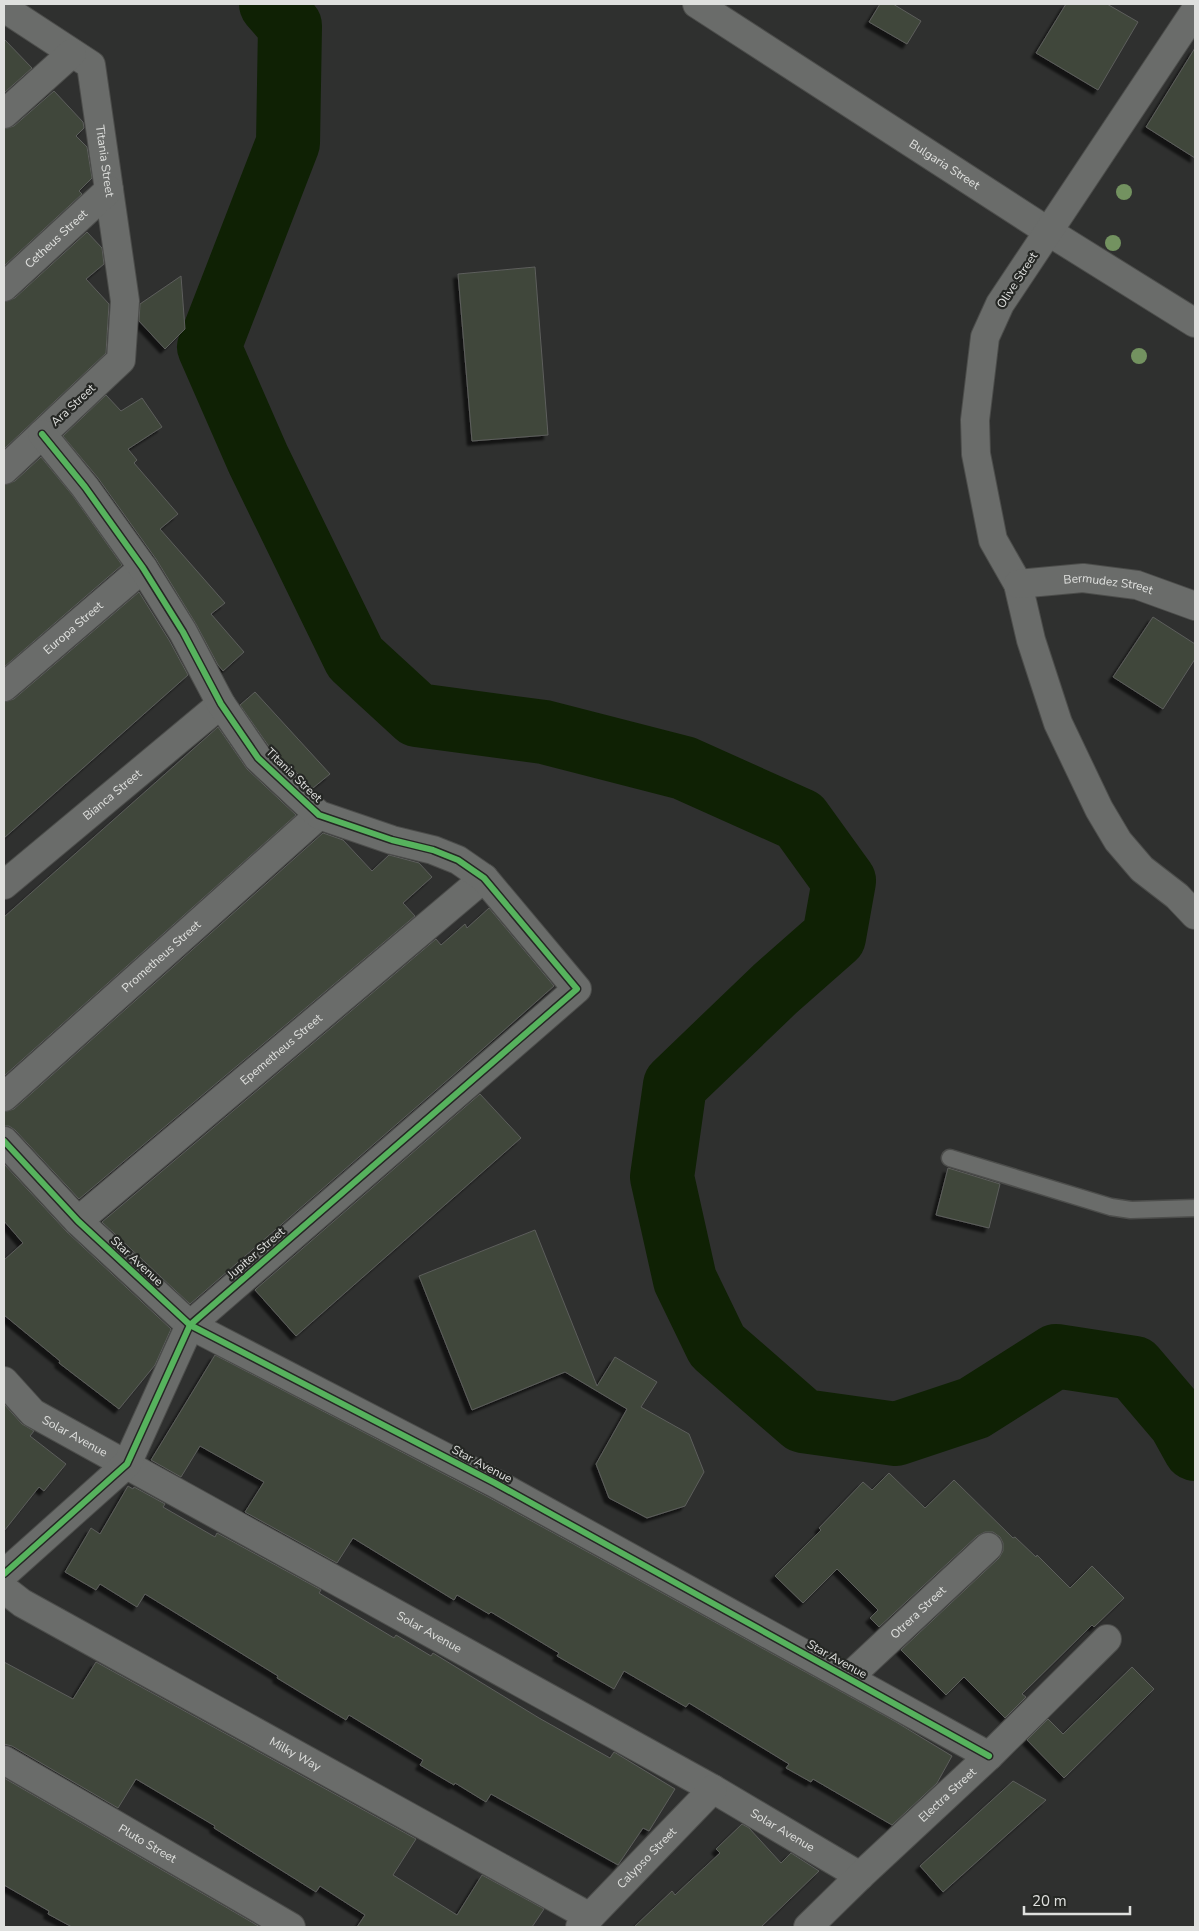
<svg xmlns="http://www.w3.org/2000/svg" width="1199" height="1931" viewBox="0 0 1199 1931" font-family="'Nunito Sans',sans-serif">
	<style>
		.lines { fill: none; stroke-linecap: round; stroke-linejoin: round }
		.river { stroke: #0f2104; stroke-width: 64 }
		.building { fill: #3f473b; stroke: #5d5e5c; filter: url(#shadow) }
		.lane-casing { stroke: #4c4d4b; stroke-width: 19 }
		.street-casing { stroke: #4c4d4b; stroke-width: 30 }
		.lane { stroke: #6a6c6a; stroke-width: 16 }
		.street { stroke: #6a6c6a; stroke-width: 28 }
		.cycleway-casing { stroke: #252724; stroke-width: 9 }
		.cycleway { stroke: #56b35d; stroke-width: 6 }
		.tree { fill: #739260 }
		.labels { text-anchor: middle; dominant-baseline: central; stroke-width: 4.5; stroke-linejoin: round; paint-order: stroke }
		.street-label { font-size: 12px; fill: #dfe0de; stroke: #252724 }
	</style>
	<defs>
		<filter id="shadow"><feDropShadow dx="-4.5" dy="4.5" stdDeviation="1" flood-color="#0009"/></filter>
	</defs>
	<rect width="100%" height="100%" fill="#2f302f"/>
	<g class="lines">
		<polyline class="river" points="271,4 290,26 288,143 209,347 258,459 355,658 417,715 544,732 684,768 800,820 844,881 834,937 775,989 675,1085 662,1177 685,1280 717,1346 803,1421 896,1434 974,1408 1056,1356 1134,1368 1180,1422 1195,1449"/>
	</g>
	<g class="building">
		<polygon points="880,4 893,4 921,21 907,44 869,22"/>
		<polygon points="1066,4 1107,4 1138,22 1098,90 1036,53"/>
		<polygon points="4,39 32,68 4,93"/>
		<polygon points="1195,48 1195,158 1146,127"/>
		<polygon points="54,91 83,122 84,128 76,136 87,147 92,178 79,191 82,194 4,266 4,129 14,126"/>
		<polygon points="87,232 102,248 104,264 86,279 109,304 106,353 4,449 4,302 15,298"/>
		<polygon points="535,267 548,435 472,441 458,274"/>
		<polygon points="181,276 185,329 165,349 139,321 140,304"/>
		<polygon points="106,395 121,411 142,398 162,427 128,449 137,460 134,463 178,514 160,529 225,603 211,614 244,652 223,671 218,665 196,624 156,559 98,478 63,436"/>
		<polygon points="41,457 73,496 122,565 4,667 4,485 15,481"/>
		<polygon points="139,592 169,640 188,675 4,838 4,702 14,699"/>
		<polygon points="1153,617 1195,644 1195,659 1163,709 1113,677"/>
		<polygon points="255,692 330,774 313,788 270,748 240,705"/>
		<polygon points="218,727 247,769 296,815 4,1076 4,917"/>
		<polygon points="323,833 343,840 372,871 389,855 419,863 432,877 403,903 415,916 79,1199 15,1130 9,1126 4,1126 4,1112 14,1109"/>
		<polygon points="489,908 554,986 459,1070 190,1304 102,1222 436,939 441,945 465,924 467,928"/>
		<polygon points="480,1094 521,1138 296,1336 255,1290 256,1289"/>
		<polygon points="4,1164 67,1232 171,1329 155,1365 119,1409 59,1363 60,1361 4,1315 4,1260 23,1243 4,1221"/>
		<polygon points="948,1168 1000,1184 989,1228 936,1215"/>
		<polygon points="535,1230 597,1386 615,1357 657,1382 641,1407 689,1434 704,1472 685,1506 647,1518 609,1498 596,1464 627,1409 565,1372 472,1410 419,1276"/>
		<polygon points="215,1355 488,1497 896,1722 952,1756 937,1783 892,1825 813,1779 811,1782 786,1768 789,1764 689,1703 686,1707 624,1671 614,1689 557,1656 559,1653 491,1612 489,1614 457,1595 454,1600 353,1538 337,1563 245,1512 264,1482 200,1446 181,1477 151,1460"/>
		<polygon points="4,1404 22,1424 34,1431 30,1436 66,1464 44,1491 39,1487 4,1531"/>
		<polygon points="889,1473 925,1508 954,1480 1013,1538 1015,1537 1036,1557 1037,1555 1070,1588 1092,1566 1124,1598 1094,1627 1092,1625 1022,1694 1026,1697 1005,1718 964,1677 946,1695 901,1650 999,1558 1003,1551 1003,1543 1000,1537 993,1532 985,1532 977,1536 879,1627 870,1618 878,1610 837,1569 803,1603 775,1576 821,1530 819,1528 863,1482 872,1490"/>
		<polygon points="128,1486 133,1489 134,1487 165,1504 163,1507 215,1537 217,1533 321,1590 319,1593 394,1638 396,1635 431,1656 433,1653 539,1718 610,1758 614,1752 675,1789 649,1831 643,1828 618,1865 491,1794 486,1802 455,1783 454,1785 420,1765 423,1760 349,1715 346,1720 313,1700 277,1678 278,1676 145,1594 137,1607 100,1584 96,1590 65,1572 91,1528 100,1534"/>
		<polygon points="4,1662 73,1699 96,1662 416,1839 393,1875 457,1915 482,1875 544,1909 532,1927 357,1927 365,1915 320,1886 316,1892 214,1828 215,1826 136,1779 118,1808 12,1746 4,1744"/>
		<polygon points="1132,1667 1154,1689 1064,1778 1027,1740 1048,1719 1063,1734"/>
		<polygon points="4,1778 260,1927 72,1927 48,1914 49,1911 4,1885"/>
		<polygon points="1013,1781 1046,1800 943,1892 920,1866"/>
		<polygon points="742,1824 749,1828 781,1863 791,1853 819,1871 761,1927 634,1927 672,1891 675,1895 720,1853 716,1849"/>
	</g>
	<g class="lines">
		<g class="lane-casing">
			<polyline id="lane" points="950,1158 1111,1207 1131,1210 1195,1208"/>
		</g>
		<g class="street-casing">
			<g id="street">
				<path id="s1" d="M 697,4 L 1049,232 L 1195,323"/>
				<path id="s2" d="M 4,8 L 91,65 L 125,301 L 121,360 L 4,470"/>
				<polyline points="1195,11 1000,304 985,337 975,420 976,454 993,540 1018,584 1031,640 1058,723 1099,809 1118,841 1142,869 1177,896 1195,915"/>
				<polyline points="4,114 72,53"/>
				<path id="s3" d="M 4,287 L 109,190"/>
				<path id="s4" d="M 1018,584 L 1083,578 L 1137,585 L 1195,606"/>
				<path id="s5" d="M 4,687 L 143,568"/>
				<path id="s6" d="M 4,885 L 221,704"/>
				<path id="s7" d="M 4,1097 L 319,815"/>
				<polyline points="4,1141 78,1221 190,1325 495,1483 989,1756"/>
				<path id="s8" d="M 78,1221 L 484,878"/>
				<path id="s9" d="M 4,1381 L 33,1413 L 713,1789 L 860,1876"/>
				<polyline points="4,1574 127,1464 190,1325 577,989 484,878 458,860 433,850 392,840 319,815 258,758 221,704 183,632 143,568 85,487 42,434"/>
				<path id="s10" d="M 4,1589 L 22,1603 L 590,1917"/>
				<path id="s11" d="M 848,1678 L 988,1547"/>
				<path id="s12" d="M 4,1760 L 291,1927"/>
				<path id="s13" d="M 580,1927 L 713,1789"/>
				<path id="s14" d="M 808,1927 L 860,1876 L 989,1756 L 1107,1639"/>
			</g>
		</g>
		<use href="#lane" class="lane"/>
		<use href="#street" class="street"/>
		<g class="cycleway-casing">
			<g id="cycleway">
				<polyline points="4,1141 78,1221 190,1325 495,1483 989,1756"/>
				<polyline points="4,1574 127,1464 190,1325 577,989 484,878 458,860 433,850 392,840 319,815 258,758 221,704 183,632 143,568 85,487 42,434"/>
			</g>
		</g>
		<use href="#cycleway" class="cycleway"/>
	</g>
	<g class="tree">
		<circle cx="1124" cy="192" r="8"/>
		<circle cx="1113" cy="243" r="8"/>
		<circle cx="1139" cy="356" r="8"/>
	</g>
	<g class="labels">
		<g class="street-label">
			<text stroke="none"><textPath href="#s2" startOffset="201">Titania Street</textPath></text>
			<text stroke="none"><textPath href="#s1" startOffset="295">Bulgaria Street</textPath></text>
			<text stroke="none"><textPath href="#s3" startOffset="71">Cetheus Street</textPath></text>
			<text transform="translate(1017 280) rotate(-57)">Olive Street</text>
			<text transform="translate(73 405) rotate(-43)">Ara Street</text>
			<text stroke="none"><textPath href="#s4" startOffset="91">Bermudez Street</textPath></text>
			<text stroke="none"><textPath href="#s5" startOffset="91">Europa Street</textPath></text>
			<text transform="translate(294 775) rotate(44)">Titania Street</text>
			<text stroke="none"><textPath href="#s6" startOffset="141">Bianca Street</textPath></text>
			<text stroke="none"><textPath href="#s7" startOffset="211">Prometheus Street</textPath></text>
			<text stroke="none"><textPath href="#s8" startOffset="266">Epemetheus Street</textPath></text>
			<text transform="translate(256 1253) rotate(-41)">Jupiter Street</text>
			<text transform="translate(137 1261) rotate(43)">Star Avenue</text>
			<text stroke="none"><textPath href="#s9" startOffset="91">Solar Avenue</textPath></text>
			<text transform="translate(482 1464) rotate(28)">Star Avenue</text>
			<text stroke="none"><textPath href="#s11" startOffset="96">Otrera Street</textPath></text>
			<text stroke="none"><textPath href="#s9" startOffset="496">Solar Avenue</textPath></text>
			<text transform="translate(837 1659) rotate(29)">Star Avenue</text>
			<text stroke="none"><textPath href="#s10" startOffset="335">Milky Way</textPath></text>
			<text stroke="none"><textPath href="#s14" startOffset="192">Electra Street</textPath></text>
			<text stroke="none"><textPath href="#s9" startOffset="901">Solar Avenue</textPath></text>
			<text stroke="none"><textPath href="#s12" startOffset="166">Pluto Street</textPath></text>
			<text stroke="none"><textPath href="#s13" startOffset="96">Calypso Street</textPath></text>
		</g>
	</g>
	<rect width="1199" height="1931" fill="none" stroke="#dfe0de" stroke-width="10"/>
	<path d="M1024 1906v8h106v-8" fill="none" stroke="#dfe0de" stroke-width="2.5"/>
	<text x="1032" y="1906" font-size="15" fill="#dfe0de" stroke="#252724" stroke-width="4" paint-order="stroke">20 m</text>
</svg>
